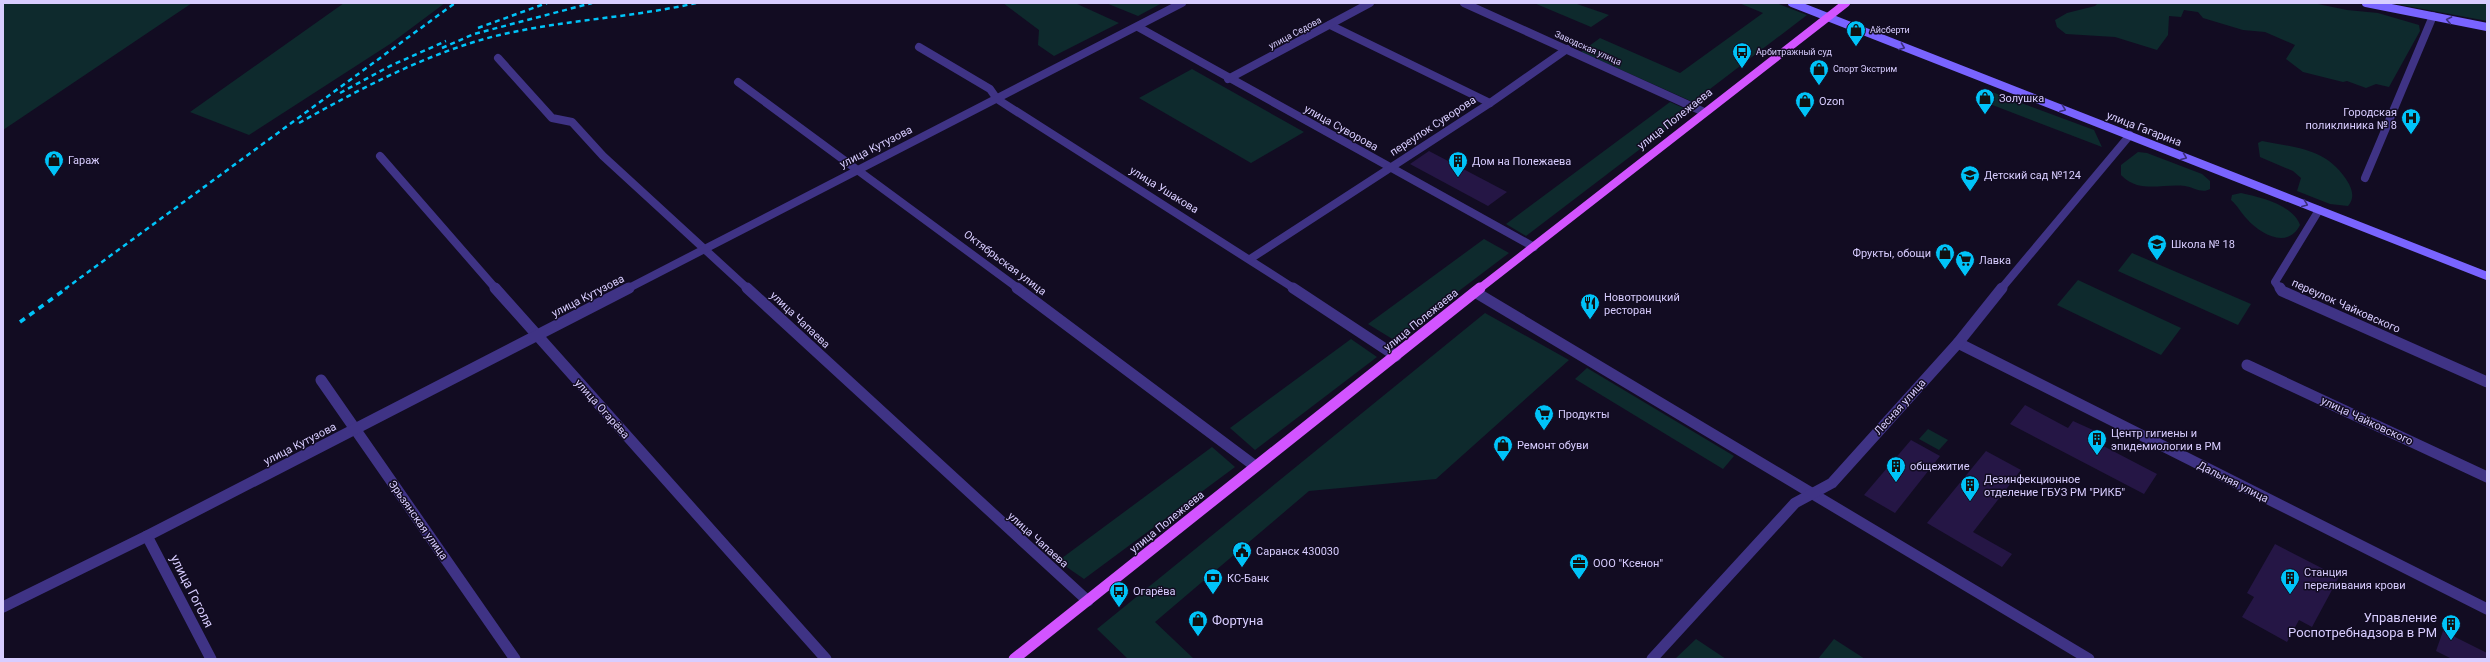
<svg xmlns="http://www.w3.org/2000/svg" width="2490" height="662" viewBox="0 0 2490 662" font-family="Roboto,sans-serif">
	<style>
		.green { fill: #0e2a2d }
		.building { fill: #251645 }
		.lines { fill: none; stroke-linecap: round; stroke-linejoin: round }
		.minor-far1 { stroke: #3f3385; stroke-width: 8 }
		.minor { stroke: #3f3385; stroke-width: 11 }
		.secondary { stroke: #7964ff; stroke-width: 8 }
		.primary-far1 { stroke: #d254ff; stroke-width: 8 }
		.primary { stroke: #d254ff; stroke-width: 11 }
		.rail-far1 { stroke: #00c3f8; stroke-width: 2.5; stroke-dasharray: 5 4; stroke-linecap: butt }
		.rail { stroke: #00c3f8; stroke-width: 3.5; stroke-dasharray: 6 5.5; stroke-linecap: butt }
		.oneway { stroke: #3b2f7a }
		.labels { text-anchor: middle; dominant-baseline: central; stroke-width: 3; stroke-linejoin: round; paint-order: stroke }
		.far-poi-label { font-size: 9px; fill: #d8cdff; stroke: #120c22; text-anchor: start }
		.far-street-label { font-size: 9px; fill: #d8cdff; stroke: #120c22 }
		.poi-label { font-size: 11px; fill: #d8cdff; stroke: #120c22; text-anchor: start }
		.street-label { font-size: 11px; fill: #d8cdff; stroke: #120c22 }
		.near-street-label { font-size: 13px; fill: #d8cdff; stroke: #120c22 }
		.near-poi-label { font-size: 13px; fill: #d8cdff; stroke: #120c22; text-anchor: end }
	</style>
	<rect width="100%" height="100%" fill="#120c22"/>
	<g class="green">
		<polygon points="3,3 192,3 3,130"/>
		<polygon points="344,3 445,3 390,44 249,135 190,112"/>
		<polygon points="1003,3 1075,3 1119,23 1054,56 1038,45 1039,30"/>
		<polygon points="1106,3 1162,3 1138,16"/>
		<polygon points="1534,3 1574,3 1609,15 1591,27"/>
		<polygon points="1739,3 1776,3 1807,15 1693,102 1581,52 1600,38 1680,73 1763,13"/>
		<polygon points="2098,3 2313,3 2347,10 2378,13 2419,25 2420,31 2389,87 2376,84 2366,88 2347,81 2343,82 2303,72 2286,59 2295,45 2265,32 2243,30 2203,18 2198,12 2184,10 2181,17 2169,16 2168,35 2157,50 2115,37 2066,34 2057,27 2055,20 2067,13 2095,6"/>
		<polygon points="2391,3 2487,3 2487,21"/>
		<polygon points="1192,69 1304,132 1251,163 1139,98"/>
		<polygon points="1992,92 2094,130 2102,147 1982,101"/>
		<polygon points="1670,102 1690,111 1526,236 1506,224"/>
		<path d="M 2262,141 C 2298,148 2329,149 2349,184 C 2353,192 2354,199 2348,206 L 2330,204 L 2297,191 L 2301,178 L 2293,171 L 2260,157 L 2258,143 Z"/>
		<path d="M 2138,152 L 2147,153 L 2202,174 L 2210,181 L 2210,189 C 2202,194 2193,187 2185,186 C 2169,184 2153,189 2137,185 C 2131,183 2126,180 2121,175 L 2121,165 Z"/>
		<path d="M 2241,193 C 2260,197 2293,205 2300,225 C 2288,249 2261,235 2247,219 C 2241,213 2238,206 2231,200 L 2232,195 Z"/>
		<polygon points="1484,239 1509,253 1394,340 1368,324"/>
		<polygon points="2132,253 2251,304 2238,325 2118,271"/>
		<polygon points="2078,280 2181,328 2161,355 2057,305"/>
		<polygon points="1485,313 1569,360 1436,479 1309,491 1155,622 1194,659 1128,659 1097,629"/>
		<polygon points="1351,339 1377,357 1255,450 1230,428"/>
		<polygon points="1587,368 1734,456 1723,469 1575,379"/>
		<polygon points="1928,429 1948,440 1939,450 1919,439"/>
		<polygon points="1212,447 1235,467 1084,579 1058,561"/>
		<polygon points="1696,639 1726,659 1675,659"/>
		<polygon points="1834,639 1865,659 1818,659"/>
	</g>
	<g class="building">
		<polygon points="1429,151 1507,192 1488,206 1410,164"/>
		<polygon points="2025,405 2068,428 2073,421 2093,430 2088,438 2157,474 2144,494 2010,424"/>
		<polygon points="1911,440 1940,456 1895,513 1864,495"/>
		<polygon points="1986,451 2021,470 1973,532 2012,554 2002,567 1927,523"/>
		<polygon points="2275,544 2339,577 2312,627 2299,620 2287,642 2242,617 2254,597 2247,593"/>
		<polygon points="2443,631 2487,653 2487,659 2452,659 2436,651"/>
	</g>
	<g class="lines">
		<g class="minor-far1">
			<polyline points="1464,3 1704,112"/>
			<polyline points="1330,25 1490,103"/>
			<polyline points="1138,27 1534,247"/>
			<polyline points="919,47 990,89 997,99 1295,289"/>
			<polyline points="498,58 552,118 572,122 603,156 748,289"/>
			<polyline points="1228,79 1370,3"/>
			<polyline points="738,82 1019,289"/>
			<polyline points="380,156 496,289"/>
			<polyline points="2365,178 2433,16"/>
			<polyline points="1250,259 1490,103 1567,49"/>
			<polyline points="627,289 1182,3"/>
			<polyline points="2001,289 2130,135"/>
			<polyline points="2280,289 2275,282 2319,210"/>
		</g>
		<g class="minor">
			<polyline points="495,288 826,659"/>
			<polyline points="747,288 1088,601"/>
			<polyline points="1017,288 1255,466"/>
			<polyline points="1293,288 1396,356"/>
			<polyline points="2280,288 2282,291 2487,382"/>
			<polyline points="1475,292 2089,659"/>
			<polyline points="1958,343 2487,609"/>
			<polyline points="2247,365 2487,477"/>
			<polyline points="321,380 515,659"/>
			<polyline points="147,536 211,659"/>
			<polyline points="3,607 147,536 629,288"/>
			<polyline points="1652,659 1795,503 1832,483 1958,343 2002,288"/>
		</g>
		<g class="secondary">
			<polyline points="1792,3 2487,276"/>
			<polyline points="2366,3 2487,27"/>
		</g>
		<polyline class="primary-far1" points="1479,289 1846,3"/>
		<polyline class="primary" points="1014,659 1480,288"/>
		<g class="rail-far1">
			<polyline points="478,28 547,3"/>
			<polyline points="442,48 474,34 592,3"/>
			<polyline points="340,93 390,66 446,41"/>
			<path d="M 299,123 C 358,90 418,58 484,39 C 553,20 626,19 696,3"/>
			<polyline points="65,289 455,3"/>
		</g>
		<polyline class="rail" points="20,322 67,288"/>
	</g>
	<defs><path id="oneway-chevron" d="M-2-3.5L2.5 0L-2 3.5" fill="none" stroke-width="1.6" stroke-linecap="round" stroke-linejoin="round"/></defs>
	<g class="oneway">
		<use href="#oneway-chevron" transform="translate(2449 20) rotate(-169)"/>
		<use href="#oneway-chevron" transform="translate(1902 47) rotate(21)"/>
		<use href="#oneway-chevron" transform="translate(2063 109) rotate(21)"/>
		<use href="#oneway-chevron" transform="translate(2184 157) rotate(22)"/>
		<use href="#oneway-chevron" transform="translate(2305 204) rotate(22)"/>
	</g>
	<defs>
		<g id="shop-pin" transform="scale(1)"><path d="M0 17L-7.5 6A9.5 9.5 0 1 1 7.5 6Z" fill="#00c3f8" stroke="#120c22"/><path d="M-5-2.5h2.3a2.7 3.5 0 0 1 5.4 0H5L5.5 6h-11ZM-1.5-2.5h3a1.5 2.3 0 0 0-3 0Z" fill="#111"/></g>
		<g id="bus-pin" transform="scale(1)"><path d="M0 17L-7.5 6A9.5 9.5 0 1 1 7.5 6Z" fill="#00c3f8" stroke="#120c22"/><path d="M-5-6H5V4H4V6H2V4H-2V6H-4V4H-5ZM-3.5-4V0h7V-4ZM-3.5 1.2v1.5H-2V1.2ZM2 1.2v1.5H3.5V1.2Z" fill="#111"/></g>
		<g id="hospital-pin" transform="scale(1)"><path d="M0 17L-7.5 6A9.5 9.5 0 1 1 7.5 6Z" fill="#00c3f8" stroke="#120c22"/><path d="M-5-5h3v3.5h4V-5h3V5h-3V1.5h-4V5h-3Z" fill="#111"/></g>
		<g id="building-pin" transform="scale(1)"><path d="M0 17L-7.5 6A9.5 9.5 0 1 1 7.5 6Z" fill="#00c3f8" stroke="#120c22"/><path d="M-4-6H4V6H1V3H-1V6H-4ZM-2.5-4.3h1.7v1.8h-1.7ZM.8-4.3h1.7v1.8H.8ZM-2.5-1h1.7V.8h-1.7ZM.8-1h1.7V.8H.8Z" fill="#111"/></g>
		<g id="school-pin" transform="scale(1)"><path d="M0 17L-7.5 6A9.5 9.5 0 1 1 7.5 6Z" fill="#00c3f8" stroke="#120c22"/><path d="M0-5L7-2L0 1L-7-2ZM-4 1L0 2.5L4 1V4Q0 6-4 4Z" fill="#111"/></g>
		<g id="supermarket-pin" transform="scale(1)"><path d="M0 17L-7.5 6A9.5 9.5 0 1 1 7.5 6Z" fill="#00c3f8" stroke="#120c22"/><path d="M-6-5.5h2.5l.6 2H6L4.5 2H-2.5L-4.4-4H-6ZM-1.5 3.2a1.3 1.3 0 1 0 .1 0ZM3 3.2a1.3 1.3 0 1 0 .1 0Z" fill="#111"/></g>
		<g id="restaurant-pin" transform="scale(1)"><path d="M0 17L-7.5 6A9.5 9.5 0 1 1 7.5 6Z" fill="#00c3f8" stroke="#120c22"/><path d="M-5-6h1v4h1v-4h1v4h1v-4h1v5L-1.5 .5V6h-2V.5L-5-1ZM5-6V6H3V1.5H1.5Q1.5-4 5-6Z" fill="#111"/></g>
		<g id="civic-pin" transform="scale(1)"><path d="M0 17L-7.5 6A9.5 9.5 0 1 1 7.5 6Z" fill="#00c3f8" stroke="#120c22"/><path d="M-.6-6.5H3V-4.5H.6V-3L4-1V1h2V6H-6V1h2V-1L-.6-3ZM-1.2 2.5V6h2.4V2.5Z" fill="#111"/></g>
		<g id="office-pin" transform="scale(1)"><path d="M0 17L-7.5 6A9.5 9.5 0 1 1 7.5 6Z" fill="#00c3f8" stroke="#120c22"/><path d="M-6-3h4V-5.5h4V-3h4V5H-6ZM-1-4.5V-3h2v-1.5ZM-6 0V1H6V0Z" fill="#111"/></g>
		<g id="bank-pin" transform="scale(1)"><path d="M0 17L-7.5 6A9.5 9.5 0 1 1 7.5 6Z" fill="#00c3f8" stroke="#120c22"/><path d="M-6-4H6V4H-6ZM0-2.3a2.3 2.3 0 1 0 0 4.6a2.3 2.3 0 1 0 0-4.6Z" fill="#111"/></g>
	</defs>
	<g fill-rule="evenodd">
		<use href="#shop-pin" x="1856" y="30"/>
		<use href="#bus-pin" x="1742" y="52"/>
		<use href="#shop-pin" x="1819" y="69"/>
		<use href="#shop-pin" x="1985" y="98"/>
		<use href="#shop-pin" x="1805" y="101"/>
		<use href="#hospital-pin" x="2411" y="118"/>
		<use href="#shop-pin" x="54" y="160"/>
		<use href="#building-pin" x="1458" y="161"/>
		<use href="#school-pin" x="1970" y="175"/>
		<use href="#school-pin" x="2157" y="244"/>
		<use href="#shop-pin" x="1945" y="253"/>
		<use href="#supermarket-pin" x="1965" y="260"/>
		<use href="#restaurant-pin" x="1590" y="303"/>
		<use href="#supermarket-pin" x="1544" y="414"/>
		<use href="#building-pin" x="2097" y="439"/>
		<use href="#shop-pin" x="1503" y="445"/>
		<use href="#building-pin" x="1896" y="466"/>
		<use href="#building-pin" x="1970" y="485"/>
		<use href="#civic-pin" x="1242" y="551"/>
		<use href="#office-pin" x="1579" y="563"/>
		<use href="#bank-pin" x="1213" y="578"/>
		<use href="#building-pin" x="2290" y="578"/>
		<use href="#bus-pin" x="1119" y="591"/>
		<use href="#shop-pin" x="1198" y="620"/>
		<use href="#building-pin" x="2451" y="624"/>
	</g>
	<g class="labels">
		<g class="far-poi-label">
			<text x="1870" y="30">Айсберти</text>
			<text x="1756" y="52">Арбитражный суд</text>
			<text x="1833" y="69">Спорт Экстрим</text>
		</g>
		<g class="far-street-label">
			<text transform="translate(1295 33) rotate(-28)">улица Седова</text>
			<text transform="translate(1588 48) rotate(24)">Заводская улица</text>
		</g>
		<g class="poi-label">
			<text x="1999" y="98">Золушка</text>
			<text x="1819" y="101">Ozon</text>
			<text x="2397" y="112" text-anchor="end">Городская<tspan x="2397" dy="13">поликлиника № 8</tspan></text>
			<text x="68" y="160">Гараж</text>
			<text x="1472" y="161">Дом на Полежаева</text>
			<text x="1984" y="175">Детский сад №124</text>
			<text x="2171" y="244">Школа № 18</text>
			<text x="1931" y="253" text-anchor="end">Фрукты, обощи</text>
			<text x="1979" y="260">Лавка</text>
			<text x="1604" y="297">Новотроицкий<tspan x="1604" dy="13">ресторан</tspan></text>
			<text x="1558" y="414">Продукты</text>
			<text x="2111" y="433">Центр гигиены и<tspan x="2111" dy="13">эпидемиологии в РМ</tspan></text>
			<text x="1517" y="445">Ремонт обуви</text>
			<text x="1910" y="466">общежитие</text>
			<text x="1984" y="479">Дезинфекционное<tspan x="1984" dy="13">отделение ГБУЗ РМ "РИКБ"</tspan></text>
			<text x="1256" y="551">Саранск 430030</text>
			<text x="1593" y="563">ООО "Ксенон"</text>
			<text x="2304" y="572">Станция<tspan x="2304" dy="13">переливания крови</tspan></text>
			<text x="1227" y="578">КС-Банк</text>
			<text x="1133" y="591">Огарёва</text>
		</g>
		<g class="street-label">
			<text transform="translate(1675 119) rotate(-38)">улица Полежаева</text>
			<text transform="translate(1433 126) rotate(-33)">переулок Суворова</text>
			<text transform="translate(1341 128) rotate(29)">улица Суворова</text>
			<text transform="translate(2144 129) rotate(21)">улица Гагарина</text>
			<text transform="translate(876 147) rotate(-27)">улица Кутузова</text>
			<text transform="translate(1164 190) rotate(32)">улица Ушакова</text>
			<text transform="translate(1005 263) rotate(37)">Октябрьская улица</text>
			<text transform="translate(588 296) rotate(-27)">улица Кутузова</text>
			<text transform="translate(2346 306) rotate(24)">переулок Чайковского</text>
			<text transform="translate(800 320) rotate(43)">улица Чапаева</text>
			<text transform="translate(1421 320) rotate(-39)">улица Полежаева</text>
			<text transform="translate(1900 407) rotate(-48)">Лесная улица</text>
			<text transform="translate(602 409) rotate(48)">улица Огарёва</text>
			<text transform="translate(2367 421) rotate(25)">улица Чайковского</text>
			<text transform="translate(300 444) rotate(-27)">улица Кутузова</text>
			<text transform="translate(2233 482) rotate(27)">Дальняя улица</text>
			<text transform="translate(418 520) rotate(55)">Эрьзянская улица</text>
			<text transform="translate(1167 522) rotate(-39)">улица Полежаева</text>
			<text transform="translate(1038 540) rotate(42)">улица Чапаева</text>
		</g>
		<g class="near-street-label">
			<text transform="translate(192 591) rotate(63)">улица Гоголя</text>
		</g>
		<g class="near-poi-label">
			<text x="2437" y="617">Управление<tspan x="2437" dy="15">Роспотребнадзора в РМ</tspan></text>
			<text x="1212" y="620" text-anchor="start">Фортуна</text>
		</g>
	</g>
	<rect width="2490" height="662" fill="none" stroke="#d8cdff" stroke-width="8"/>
</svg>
